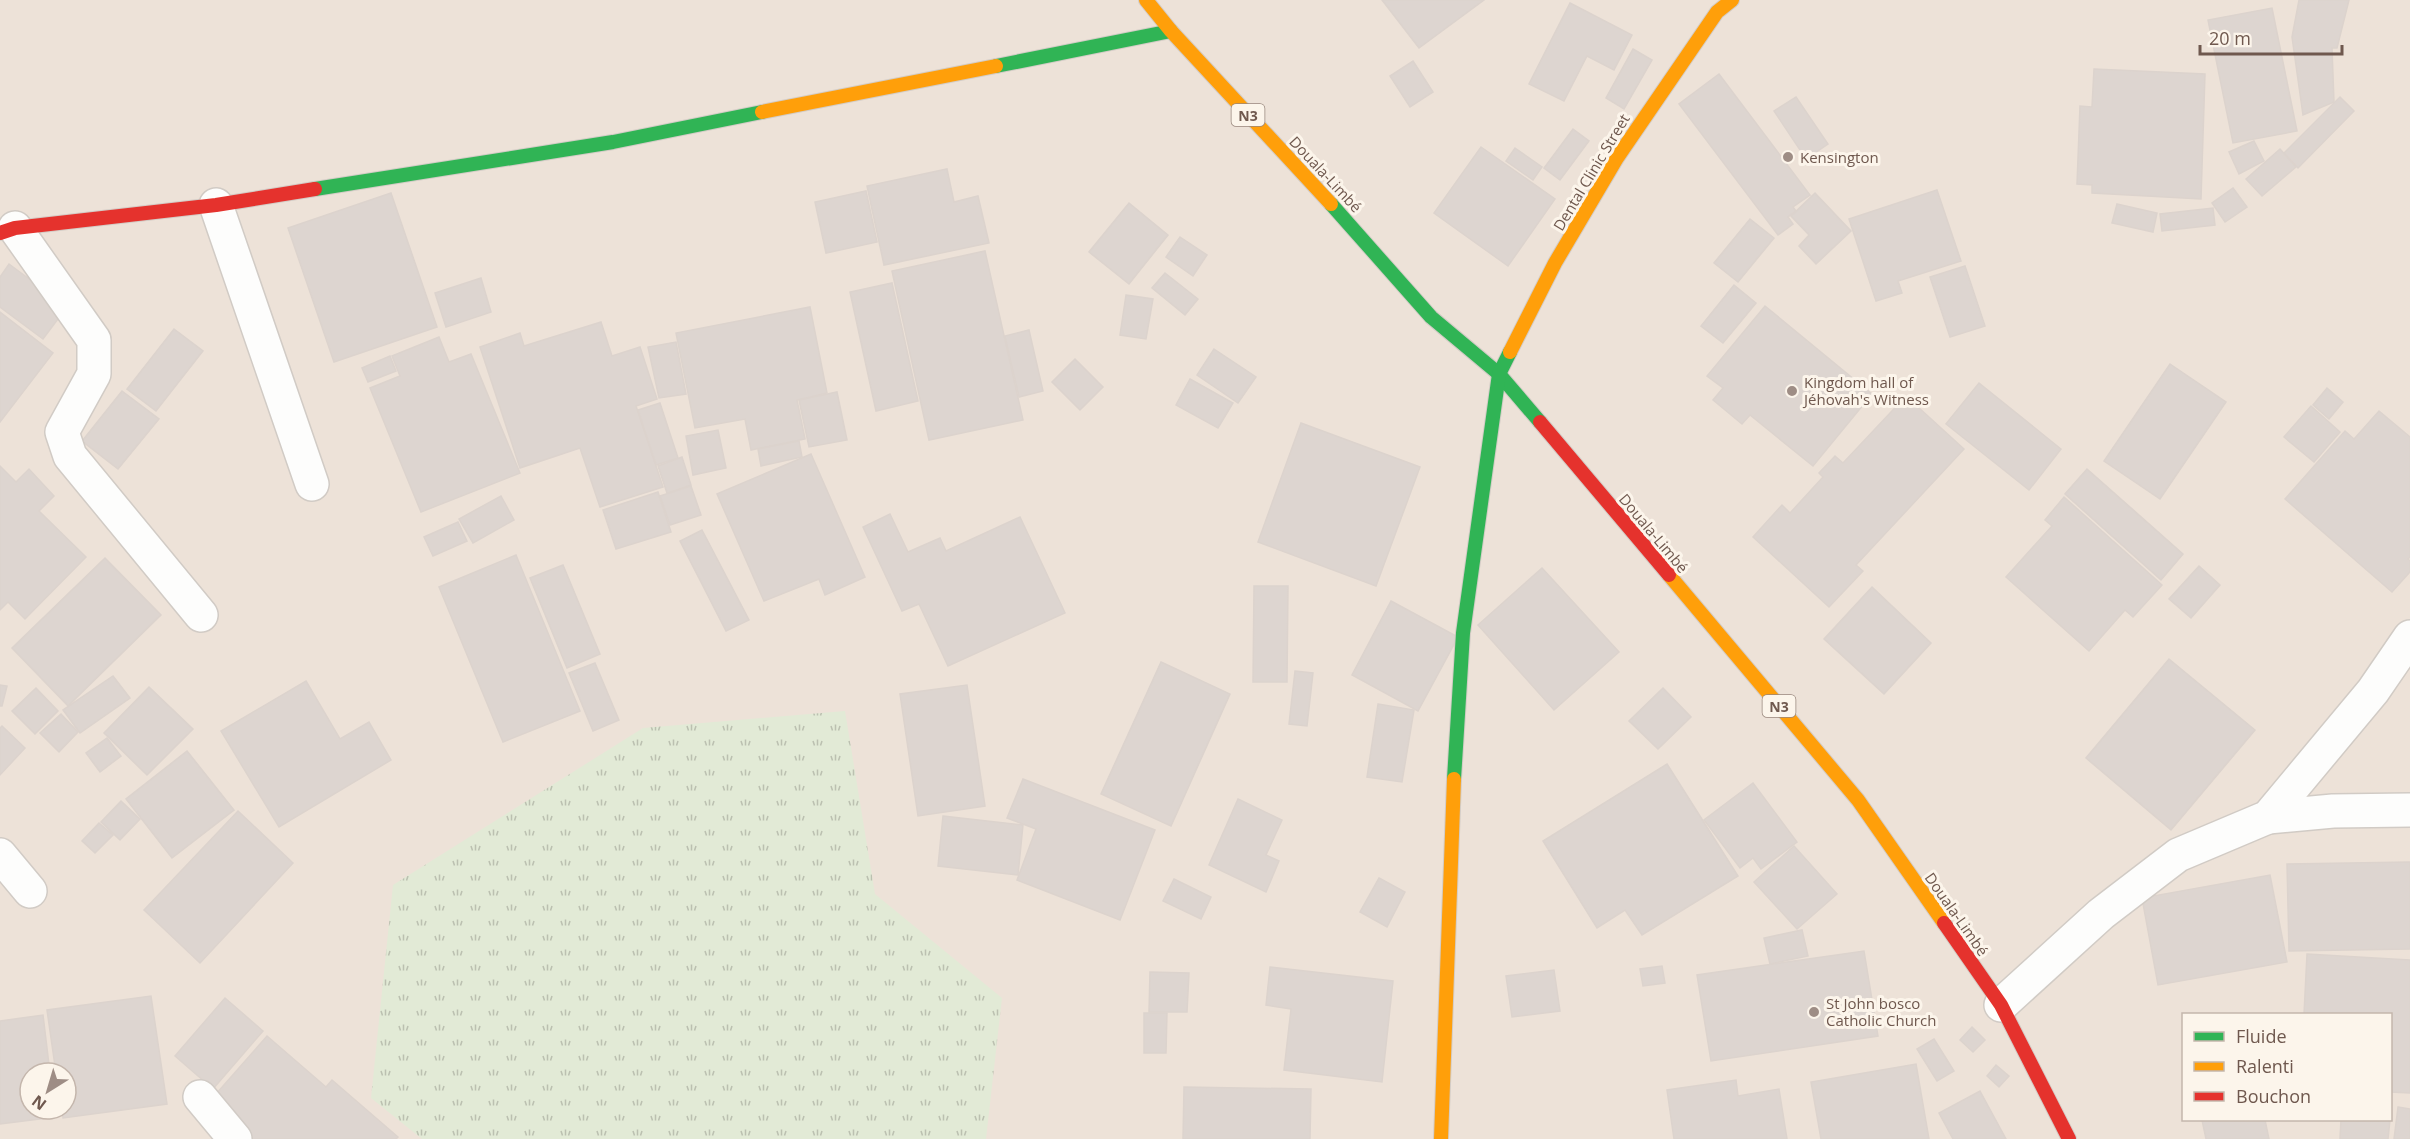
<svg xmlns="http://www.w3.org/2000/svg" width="2410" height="1139" viewBox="0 0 2410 1139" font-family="'Open Sans',sans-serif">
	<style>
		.residential { fill: #ede2d8; fill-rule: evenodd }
		.grass { fill: url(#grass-tufts) }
		.building { fill: #ddd5d0; stroke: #dcd3cd; stroke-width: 1.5 }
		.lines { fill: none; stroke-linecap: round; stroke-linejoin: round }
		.street-casing { stroke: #d1cbc5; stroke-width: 36 }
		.fast-casing { stroke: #d3ccc6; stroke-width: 16 }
		.slow-casing { stroke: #d3ccc6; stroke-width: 16 }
		.jam-casing { stroke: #d3ccc6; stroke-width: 16 }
		.street { stroke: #fdfdfc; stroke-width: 33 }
		.fast { stroke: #30b455; stroke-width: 14 }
		.slow { stroke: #ff9f0a; stroke-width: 14 }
		.jam { stroke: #e5322d; stroke-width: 14 }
		.poi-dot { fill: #9e8d85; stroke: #fcf5eb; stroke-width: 2 }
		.labels { text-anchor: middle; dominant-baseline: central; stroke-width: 6; stroke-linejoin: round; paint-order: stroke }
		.shield { fill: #fcf5eb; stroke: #99877d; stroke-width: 1.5 }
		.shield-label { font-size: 14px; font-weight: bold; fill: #6f584e }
		.poi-label { font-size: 15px; fill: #6f584e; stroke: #fcf5eb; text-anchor: start }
		.street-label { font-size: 15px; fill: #6f584e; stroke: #fcf5eb }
	</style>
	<defs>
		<pattern id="grass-tufts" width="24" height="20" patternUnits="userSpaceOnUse" patternTransform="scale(1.5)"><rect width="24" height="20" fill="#e2ead6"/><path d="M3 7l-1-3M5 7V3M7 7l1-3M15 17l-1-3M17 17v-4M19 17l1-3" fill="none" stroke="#bbc0b0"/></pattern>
	</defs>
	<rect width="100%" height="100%" fill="#f4efea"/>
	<path class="residential" d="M 0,0 L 2410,0 L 2410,1139 L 0,1139 ZM 2184,1014 L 2390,1014 L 2390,1120 L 2184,1120 ZM 30,1073 L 66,1073 L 66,1109 L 30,1109 Z"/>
	<polygon class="grass" points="845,711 875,894 1002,998 986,1139 422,1139 371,1098 393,885 643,728"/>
	<g class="building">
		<polygon points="1382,0 1484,0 1419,48"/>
		<polygon points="2299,0 2349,0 2337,48 2332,48 2334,102 2303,115 2292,37"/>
		<polygon points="1570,3 1632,35 1614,70 1587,56 1564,101 1529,84"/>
		<polygon points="2272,8 2297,131 2233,143 2208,20"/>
		<polygon points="1633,49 1652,60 1624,109 1606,98"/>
		<polygon points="1413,61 1433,92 1410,107 1390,76"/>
		<polygon points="2094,69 2205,74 2201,199 2092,193 2092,185 2077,184 2080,106 2092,107"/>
		<polygon points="1719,74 1810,195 1793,207 1796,211 1788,217 1793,224 1778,235 1679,104"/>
		<polygon points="1796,97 1828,144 1806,159 1774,111"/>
		<polygon points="2340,97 2354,111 2298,168 2284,153"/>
		<polygon points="1573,129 1589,141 1560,180 1544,168"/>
		<polygon points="2254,141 2264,161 2239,174 2229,152"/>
		<polygon points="1481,147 1555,199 1508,266 1434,213"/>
		<polygon points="1515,148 1542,167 1533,180 1506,161"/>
		<polygon points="2280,149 2296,167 2262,196 2246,179"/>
		<polygon points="947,169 954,202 978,196 989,243 884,265 867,186"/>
		<polygon points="2233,188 2247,207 2225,222 2212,203"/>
		<polygon points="1937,190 1961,261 1898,281 1902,293 1876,301 1849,219"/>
		<polygon points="866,191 877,242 826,253 815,202"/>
		<polygon points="391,193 437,327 334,362 288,228"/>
		<polygon points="1815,193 1851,231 1816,264 1799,246 1809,235 1791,216"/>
		<polygon points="1129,203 1168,235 1129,284 1089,252"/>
		<polygon points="2117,204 2157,213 2153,232 2112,223"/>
		<polygon points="2213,208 2215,225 2162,231 2160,214"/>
		<polygon points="1750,219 1774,238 1738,282 1714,263"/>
		<polygon points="1180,237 1207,255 1193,276 1166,257"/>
		<polygon points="985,251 1023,420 929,440 892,271"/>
		<polygon points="9,264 67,307 43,339 0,307 0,277"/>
		<polygon points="1965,266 1985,326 1950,337 1930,277"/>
		<polygon points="1165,273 1198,299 1185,315 1152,288"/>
		<polygon points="481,278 491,312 446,327 435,293"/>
		<polygon points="892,283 918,401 876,411 850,292"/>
		<polygon points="1734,285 1756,303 1723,343 1701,326"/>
		<polygon points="1126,295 1153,299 1146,339 1120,335"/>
		<polygon points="1765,306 1872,394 1813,466 1750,415 1742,424 1713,400 1723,388 1707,376"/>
		<polygon points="810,307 827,393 797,400 805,439 751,450 745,419 695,428 676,333"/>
		<polygon points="0,312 53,353 0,422"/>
		<polygon points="601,322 612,356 640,347 657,399 636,406 663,487 600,507 580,448 520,468 480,347 520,333 524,346"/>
		<polygon points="174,329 203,351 156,411 127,389"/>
		<polygon points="1029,330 1043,391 1019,397 1005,336"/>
		<polygon points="439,337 449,362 471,354 520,473 421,512 370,388 400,376 392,356"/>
		<polygon points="676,342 686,394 659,398 648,347"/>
		<polygon points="1214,349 1256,377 1238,403 1197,375"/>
		<polygon points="390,356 396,371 368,382 362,368"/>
		<polygon points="1075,359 1103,387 1080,410 1052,382"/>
		<polygon points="2170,364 2226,402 2160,499 2104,461"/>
		<polygon points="1190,379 1233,403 1218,428 1176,405"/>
		<polygon points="1979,383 2061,449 2029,490 1946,424"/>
		<polygon points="2327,388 2343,402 2329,419 2313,405"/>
		<polygon points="122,391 159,419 118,469 82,441"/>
		<polygon points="837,392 847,440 809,447 799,400"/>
		<polygon points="1906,396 1964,449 1856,565 1863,571 1829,607 1753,537 1782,505 1790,513 1823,477 1819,473 1835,456 1843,463"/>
		<polygon points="660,403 678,458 656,465 638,410"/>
		<polygon points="2311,406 2340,432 2314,462 2284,437"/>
		<polygon points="2379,411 2410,437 2410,557 2408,559 2410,561 2410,572 2392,592 2285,499 2345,431 2354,439"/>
		<polygon points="1301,423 1420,467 1376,586 1258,542"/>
		<polygon points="718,430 726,468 693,475 686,436"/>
		<polygon points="799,441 802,457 761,466 758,449"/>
		<polygon points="811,454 865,577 825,595 819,579 764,601 717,494"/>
		<polygon points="682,457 691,485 667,493 658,466"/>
		<polygon points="0,466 16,482 29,469 54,496 39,511 86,557 25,619 8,602 0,610"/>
		<polygon points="2087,469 2183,554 2161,580 2065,494"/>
		<polygon points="691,486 701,515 670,525 660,496"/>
		<polygon points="658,492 671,532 616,549 603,510"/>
		<polygon points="501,496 514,520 473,543 459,519"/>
		<polygon points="2064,497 2162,585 2133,617 2125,610 2089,651 2006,577 2052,526 2045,520"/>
		<polygon points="890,514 908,552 940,538 946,551 1020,517 1065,613 948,666 919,604 902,611 863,527"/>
		<polygon points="458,522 467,541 433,556 424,537"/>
		<polygon points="702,530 749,620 726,631 680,541"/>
		<polygon points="516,555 580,711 503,742 439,587"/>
		<polygon points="105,558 161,615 68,706 12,648"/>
		<polygon points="563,565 600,654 567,668 530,578"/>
		<polygon points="2199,566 2220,585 2191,618 2169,599"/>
		<polygon points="1542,568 1619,652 1554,710 1478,625"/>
		<polygon points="1254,586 1288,586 1287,682 1253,682"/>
		<polygon points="1872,587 1931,643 1884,694 1824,639"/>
		<polygon points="1391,601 1458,637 1418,711 1352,675"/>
		<polygon points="2169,659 2255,730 2171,830 2086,758"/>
		<polygon points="1161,662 1230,694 1171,826 1101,794"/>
		<polygon points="595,663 619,720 593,731 569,673"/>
		<polygon points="1295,671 1313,673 1307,726 1289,724"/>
		<polygon points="113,676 130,698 80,733 63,710"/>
		<polygon points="306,681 340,739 369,722 391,760 279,827 221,731"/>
		<polygon points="0,685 7,686 2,706 0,706"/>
		<polygon points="967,685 985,806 918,816 900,694"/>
		<polygon points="149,687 193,729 147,775 104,733"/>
		<polygon points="36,688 58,711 35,734 12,711"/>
		<polygon points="1663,688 1691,717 1658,749 1629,721"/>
		<polygon points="1378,704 1414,710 1402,782 1367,777"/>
		<polygon points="61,714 78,732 59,752 40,733"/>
		<polygon points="2,726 25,748 0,775 0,728"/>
		<polygon points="107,738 121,756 100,772 86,753"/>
		<polygon points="187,751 234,810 172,858 126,799"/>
		<polygon points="1667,764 1738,876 1642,935 1625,910 1597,928 1543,841"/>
		<polygon points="1023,779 1155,830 1120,920 1017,880 1036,829 1007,818"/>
		<polygon points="1753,783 1797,842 1761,869 1753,858 1740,868 1704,820"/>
		<polygon points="1238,799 1282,820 1266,855 1279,861 1266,892 1209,865"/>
		<polygon points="121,801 140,819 120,840 101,822"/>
		<polygon points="238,811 293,863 200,963 144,910"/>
		<polygon points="943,816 1023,825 1018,875 938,866"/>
		<polygon points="99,823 113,835 95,853 82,841"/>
		<polygon points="1794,846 1837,894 1797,929 1754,882"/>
		<polygon points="2410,862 2410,949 2289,951 2287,864"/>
		<polygon points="2270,875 2287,962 2158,985 2142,898"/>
		<polygon points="1379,878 1405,892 1387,927 1360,912"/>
		<polygon points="1174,879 1211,897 1201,919 1163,901"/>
		<polygon points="1802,930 1808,956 1770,964 1764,938"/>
		<polygon points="1864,951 1878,1036 1711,1061 1697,975"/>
		<polygon points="2307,954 2410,960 2410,1093 2390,1092 2390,1014 2304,1014"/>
		<polygon points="1662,966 1665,983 1643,986 1640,969"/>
		<polygon points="1270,967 1393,981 1382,1082 1284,1070 1291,1009 1266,1005"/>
		<polygon points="1554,970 1560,1011 1512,1017 1506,976"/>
		<polygon points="1150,972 1189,973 1187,1012 1149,1012"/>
		<polygon points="151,996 167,1104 63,1118 62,1109 66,1109 66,1073 56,1073 47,1010"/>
		<polygon points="225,998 263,1031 213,1089 175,1056"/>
		<polygon points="1144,1013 1167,1013 1166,1053 1144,1053"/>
		<polygon points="43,1015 50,1073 30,1073 30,1109 54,1109 55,1117 0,1124 0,1021"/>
		<polygon points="1972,1027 1985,1040 1973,1052 1960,1040"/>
		<polygon points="267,1036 326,1087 332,1080 398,1137 396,1139 251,1139 209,1102"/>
		<polygon points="1934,1039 1954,1071 1937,1081 1917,1049"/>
		<polygon points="1916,1064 1929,1139 1821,1139 1811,1082"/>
		<polygon points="1996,1065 2009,1076 1999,1087 1987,1076"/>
		<polygon points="1736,1080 1738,1096 1779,1089 1787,1139 1674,1139 1667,1090"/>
		<polygon points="1184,1087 1311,1089 1310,1139 1183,1139"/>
		<polygon points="1980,1091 2006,1139 1953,1139 1939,1113"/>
		<polygon points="2398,1107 2410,1109 2410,1139 2394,1139"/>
		<polygon points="2202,1120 2265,1120 2269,1139 2206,1139"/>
		<polygon points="2341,1120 2390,1120 2388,1139 2340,1139"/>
	</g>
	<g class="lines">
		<g class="street-casing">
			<g id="street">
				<polyline points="216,205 312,484"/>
				<polyline points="15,228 94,340 94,374 62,432 70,456 201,615"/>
				<polyline points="2268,817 2333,811 2410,810"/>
				<polyline points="0,855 30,891"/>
				<polyline points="2001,1005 2101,914 2178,855 2268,817 2373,691 2410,637"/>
				<polyline points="200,1097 235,1139"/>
			</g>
		</g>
		<g class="fast-casing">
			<g id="fast">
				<polyline points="996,66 1171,31"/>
				<polyline points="315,189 613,142 762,112"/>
				<polyline points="1331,204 1431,317 1499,374 1540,422"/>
				<polyline points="1454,779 1463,633 1499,374 1510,352"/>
			</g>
		</g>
		<g class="slow-casing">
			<g id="slow">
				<polyline points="1146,0 1171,31 1331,204"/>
				<polyline points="762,112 996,66"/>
				<polyline points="1510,352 1555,263 1617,158 1717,12 1732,0"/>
				<polyline points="1669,575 1858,800 1944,923"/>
				<polyline points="1441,1139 1454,779"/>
			</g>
		</g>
		<g class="jam-casing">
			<g id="jam">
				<polyline points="0,233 15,228 216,205 315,189"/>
				<polyline points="1540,422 1669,575"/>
				<polyline points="1944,923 2001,1005 2069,1139"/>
			</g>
		</g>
		<use href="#street" class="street"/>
		<use href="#fast" class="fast"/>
		<use href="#slow" class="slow"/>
		<use href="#jam" class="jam"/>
	</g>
	<g class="poi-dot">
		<circle cx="1788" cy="157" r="6"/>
		<circle cx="1792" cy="391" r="6"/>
		<circle cx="1814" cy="1012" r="6"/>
	</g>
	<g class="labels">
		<g class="shield">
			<rect x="1231.5" y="104" width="33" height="22" rx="4.5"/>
			<rect x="1762.5" y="695" width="33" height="22" rx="4.5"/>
		</g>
		<g class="shield-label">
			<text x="1248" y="115">N3</text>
			<text x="1779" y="706">N3</text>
		</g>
		<g class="poi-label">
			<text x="1800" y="157">Kensington</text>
			<text x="1804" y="382">Kingdom hall of<tspan x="1804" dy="17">Jéhovah's Witness</tspan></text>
			<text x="1826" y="1003">St John bosco<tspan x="1826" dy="17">Catholic Church</tspan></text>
		</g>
		<g class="street-label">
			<text transform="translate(1591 172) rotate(-59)">Dental Clinic Street</text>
			<text transform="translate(1326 174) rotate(47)">Douala-Limbé</text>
			<text transform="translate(1654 533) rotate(50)">Douala-Limbé</text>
			<text transform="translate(1957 914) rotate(55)">Douala-Limbé</text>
		</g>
	</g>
	<rect x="2182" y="1013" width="210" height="108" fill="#fcf5eb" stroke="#c4b6ac" stroke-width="1.5"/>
	<rect x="2194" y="1032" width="30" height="9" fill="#30b455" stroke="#c4b6ac" stroke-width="1.5"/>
	<text x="2236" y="1043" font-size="18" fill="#6f584e">Fluide</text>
	<rect x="2194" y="1062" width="30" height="9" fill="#ff9f0a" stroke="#c4b6ac" stroke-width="1.5"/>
	<text x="2236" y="1073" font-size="18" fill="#6f584e">Ralenti</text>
	<rect x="2194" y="1092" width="30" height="9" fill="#e5322d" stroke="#c4b6ac" stroke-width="1.5"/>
	<text x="2236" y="1103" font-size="18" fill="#6f584e">Bouchon</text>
	<g transform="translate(48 1091) rotate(217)"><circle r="28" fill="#fcf5eb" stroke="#c4b6ac" stroke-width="1.5"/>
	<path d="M0-4.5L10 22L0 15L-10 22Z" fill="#9e8d85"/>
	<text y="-9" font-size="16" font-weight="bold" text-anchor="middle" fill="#6f584e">N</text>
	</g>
	<path d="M2200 45v9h142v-9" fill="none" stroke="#6f584e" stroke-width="3"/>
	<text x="2209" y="45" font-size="18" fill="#6f584e" stroke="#fcf5eb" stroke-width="4.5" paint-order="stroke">20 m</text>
</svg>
